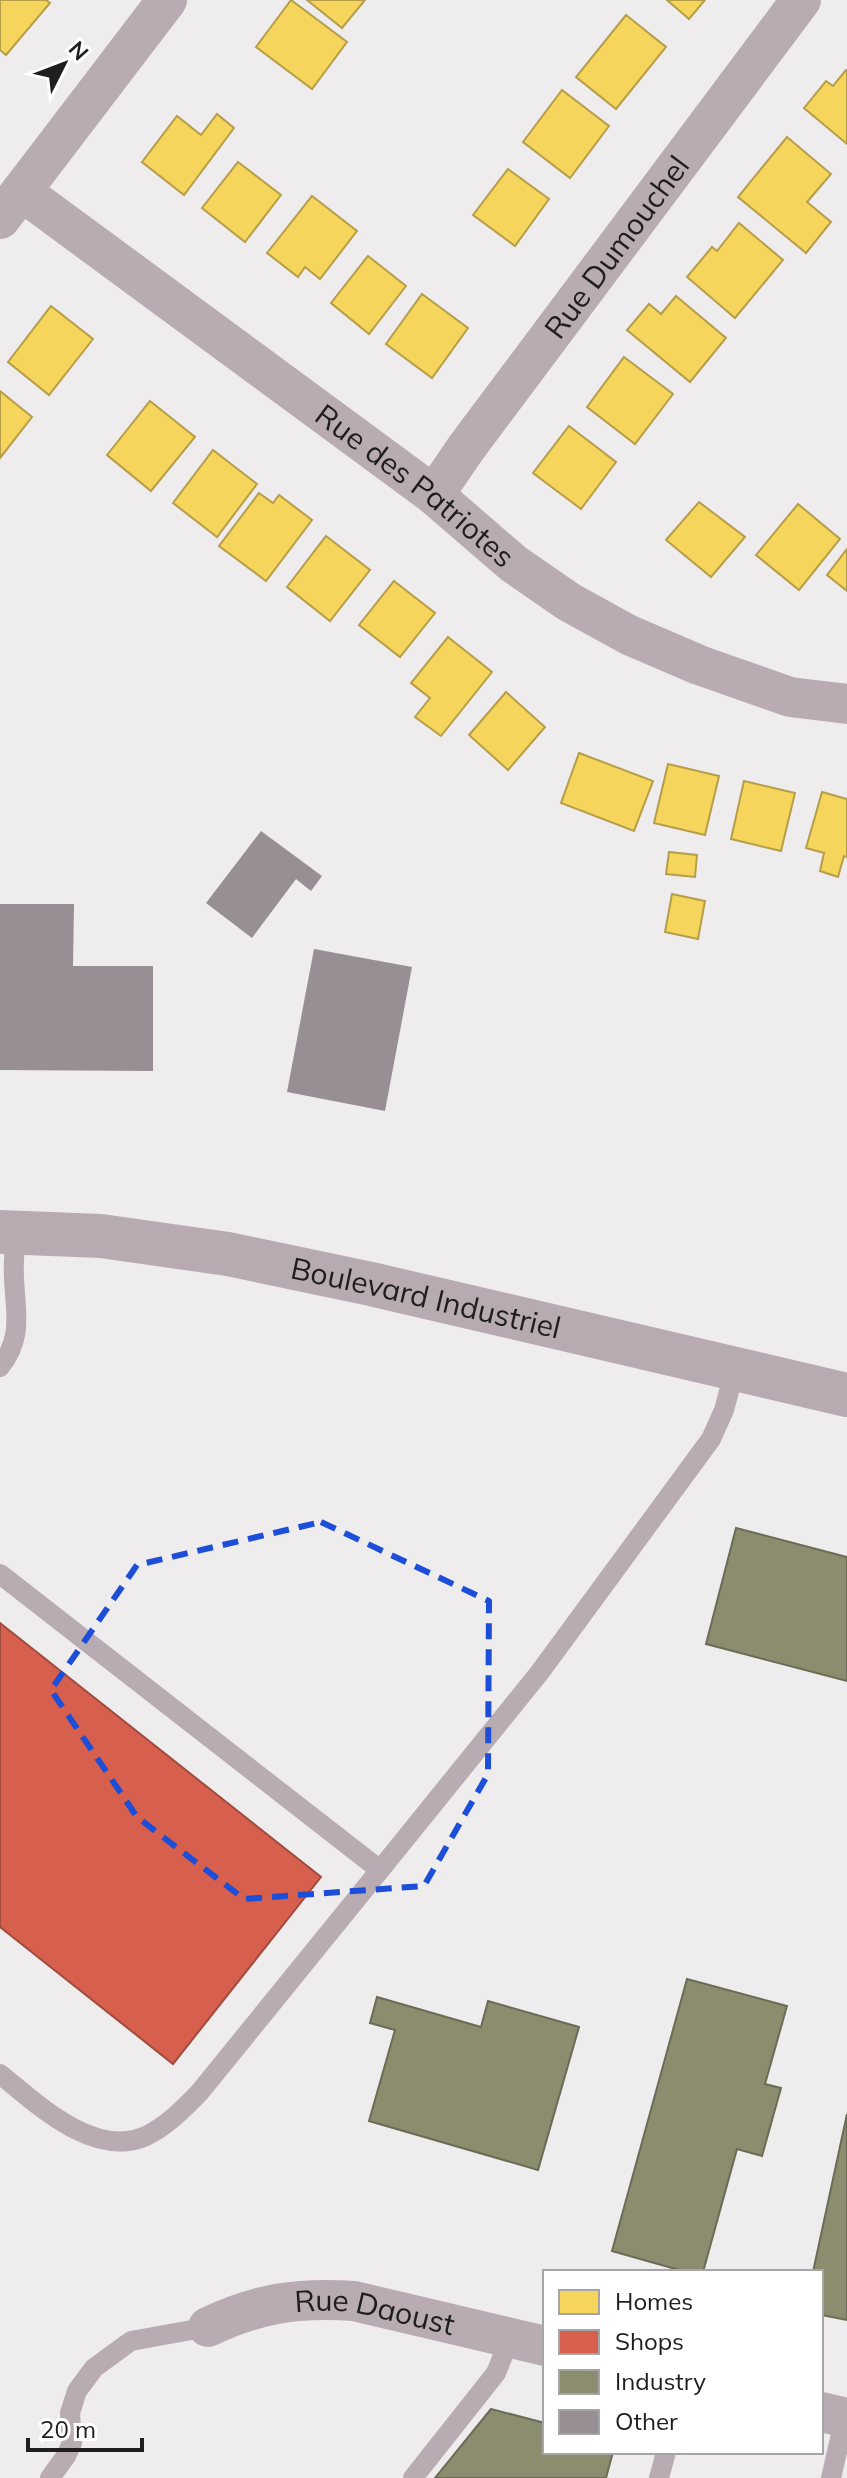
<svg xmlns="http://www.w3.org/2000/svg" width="847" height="2478" viewBox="0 0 847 2478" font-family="Mulish,sans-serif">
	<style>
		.homes { fill: #f6d55c; stroke: #b69e49; stroke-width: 2 }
		.shops { fill: #d6604d; stroke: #9f4c3f; stroke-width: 2 }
		.industry { fill: #8c8c6e; stroke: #6b6b56; stroke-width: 2 }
		.building { fill: #978f93 }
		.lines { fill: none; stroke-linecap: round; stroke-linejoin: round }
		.lane { stroke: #b8acb2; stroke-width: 20 }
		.street { stroke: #b8acb2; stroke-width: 40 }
		.secondary { stroke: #b7abb1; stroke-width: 44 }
		.marked { fill: none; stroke: #1d4ed8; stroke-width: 6; stroke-dasharray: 16 10; stroke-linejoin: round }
		.labels { text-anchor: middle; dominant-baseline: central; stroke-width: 8; stroke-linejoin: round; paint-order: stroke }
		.street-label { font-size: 30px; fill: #1f1d1e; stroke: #fff }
	</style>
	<rect width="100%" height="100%" fill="#eeeced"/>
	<g class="homes">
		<polygon points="0,0 46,0 50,3 6,55 0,50"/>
		<polygon points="291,0 347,42 312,89 256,47"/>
		<polygon points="307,0 365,0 342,28"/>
		<polygon points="667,0 705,0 689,19"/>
		<polygon points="626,15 666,47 616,109 576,77"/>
		<polygon points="846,70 847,70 847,144 804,108 826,81 833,86"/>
		<polygon points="562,90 609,126 570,178 523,142"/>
		<polygon points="217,114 234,128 184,195 142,162 177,116 201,135"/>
		<polygon points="787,137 831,174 807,202 831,222 806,253 738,197"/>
		<polygon points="238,162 281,195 245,242 202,208"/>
		<polygon points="508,169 549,199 515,246 473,215"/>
		<polygon points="312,196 357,231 320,279 305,267 298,277 267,253"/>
		<polygon points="739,223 783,260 735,318 687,277 712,247 717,251"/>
		<polygon points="368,256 406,286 369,334 331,303"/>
		<polygon points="422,294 468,328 432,378 386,344"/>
		<polygon points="676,296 726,338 690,382 627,330 649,304 661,314"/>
		<polygon points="51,306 93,339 49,395 8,362"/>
		<polygon points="624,357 673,394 635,444 587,407"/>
		<polygon points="0,391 32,417 0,458"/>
		<polygon points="150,401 195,437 151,491 107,455"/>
		<polygon points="569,426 616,462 581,509 533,473"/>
		<polygon points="213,450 257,484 217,537 173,503"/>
		<polygon points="259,493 273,503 279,495 312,520 266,581 219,546"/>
		<polygon points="699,502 745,537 711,577 666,540"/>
		<polygon points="798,504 840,539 799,590 756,555"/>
		<polygon points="326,536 370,570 330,621 287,587"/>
		<polygon points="847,549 847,591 827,575"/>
		<polygon points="394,581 435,613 400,657 359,625"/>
		<polygon points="448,637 492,672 441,736 415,717 430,698 411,683"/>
		<polygon points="506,692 545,727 508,770 469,735"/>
		<polygon points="579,753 653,781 634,831 561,803"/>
		<polygon points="668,764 719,776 705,835 654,823"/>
		<polygon points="744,781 795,793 781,851 731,839"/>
		<polygon points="822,792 847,799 847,857 844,856 838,877 820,871 824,853 806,848"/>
		<polygon points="669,852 697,855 695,877 666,874"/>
		<polygon points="672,894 705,901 698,939 665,932"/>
	</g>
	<polygon class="shops" points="0,1623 321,1877 173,2064 0,1927"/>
	<g class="industry">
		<polygon points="736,1528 847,1557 847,1681 706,1644"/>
		<polygon points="687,1979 787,2006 765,2084 781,2088 762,2156 737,2149 703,2272 686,2272 612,2251"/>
		<polygon points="377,1997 481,2027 488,2001 579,2027 538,2170 369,2121 395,2030 370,2023"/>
		<polygon points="847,2114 847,2320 821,2315 821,2272 813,2272"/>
		<polygon points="491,2409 545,2423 545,2452 613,2452 606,2478 435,2478"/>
	</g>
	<g class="building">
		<polygon points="261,831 322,876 311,891 296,879 252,938 206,903"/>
		<polygon points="0,904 74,904 73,966 153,966 153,1071 0,1070"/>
		<polygon points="314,949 412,967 385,1111 287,1092"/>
	</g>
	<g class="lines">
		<g class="lane">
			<path d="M 0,1367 C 24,1336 15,1312 14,1277 C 13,1262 15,1247 16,1232"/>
			<polyline points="0,1574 380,1870 540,1672 711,1439 724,1410 735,1369"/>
			<path d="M 0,2074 C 37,2104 94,2159 146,2136 C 167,2126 183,2109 199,2093 L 380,1870"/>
			<polyline points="50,2478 66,2456 72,2443 70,2413 77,2391 94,2368 131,2341 208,2327"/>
			<polyline points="413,2478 496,2373 510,2338"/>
			<polyline points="659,2478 666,2452"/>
			<polyline points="831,2478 845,2417"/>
		</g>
		<g class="street">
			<path id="s1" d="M 21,191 L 434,495 L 514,564 L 569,602 L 629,635 L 699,665 L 790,697 L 847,704"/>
			<polyline points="0,219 167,0"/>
			<path id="s2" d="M 434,495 L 466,448 L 801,0"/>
			<path id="s3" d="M 208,2327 C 258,2303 299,2297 354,2301 L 545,2346"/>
			<polyline points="821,2412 847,2418"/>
		</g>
		<path class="secondary" id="s4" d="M 0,1232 L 101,1236 L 228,1254 L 371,1284 L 847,1395"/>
	</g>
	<path class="marked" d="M 321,1522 L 489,1601 L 488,1774 L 424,1886 L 244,1899 L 137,1817 L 51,1690 L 137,1565 Z"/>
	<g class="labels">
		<g class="street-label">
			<text stroke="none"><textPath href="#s2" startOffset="308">Rue Dumouchel</textPath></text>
			<text stroke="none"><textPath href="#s1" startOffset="492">Rue des Patriotes</textPath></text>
			<text stroke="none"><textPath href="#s4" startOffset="432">Boulevard Industriel</textPath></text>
			<text stroke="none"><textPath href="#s3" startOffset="172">Rue Daoust</textPath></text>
		</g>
	</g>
	<rect x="543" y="2270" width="280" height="184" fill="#ffffff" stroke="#a5a5a5" stroke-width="2"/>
	<rect x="559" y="2290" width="40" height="24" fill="#f6d55c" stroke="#a5a5a5" stroke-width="2"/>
	<text x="615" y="2310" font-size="24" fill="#1f1d1e">Homes</text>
	<rect x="559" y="2330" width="40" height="24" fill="#d6604d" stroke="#a5a5a5" stroke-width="2"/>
	<text x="615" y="2350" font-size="24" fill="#1f1d1e">Shops</text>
	<rect x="559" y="2370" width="40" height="24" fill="#8c8c6e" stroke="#a5a5a5" stroke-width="2"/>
	<text x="615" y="2390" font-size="24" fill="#1f1d1e">Industry</text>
	<rect x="559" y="2410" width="40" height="24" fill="#978f93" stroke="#a5a5a5" stroke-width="2"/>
	<text x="615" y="2430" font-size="24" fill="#1f1d1e">Other</text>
	<g transform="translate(64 64) rotate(48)" stroke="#ffffff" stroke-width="6" paint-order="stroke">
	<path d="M0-6L14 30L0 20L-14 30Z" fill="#1f1d1e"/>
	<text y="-12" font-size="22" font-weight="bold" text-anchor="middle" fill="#1f1d1e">N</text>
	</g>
	<path d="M28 2438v12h114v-12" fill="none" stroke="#1f1d1e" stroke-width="4"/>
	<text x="40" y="2438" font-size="24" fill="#1f1d1e" stroke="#ffffff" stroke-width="6" paint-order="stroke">20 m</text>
</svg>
